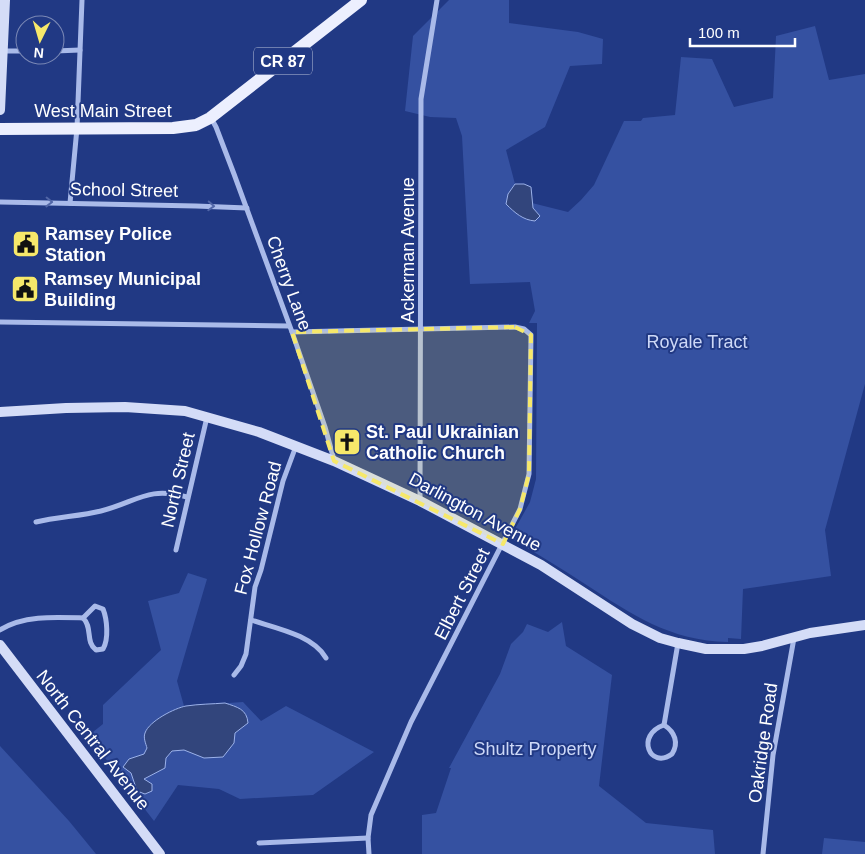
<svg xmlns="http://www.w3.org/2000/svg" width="865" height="854" viewBox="0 0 865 854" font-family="Helvetica,sans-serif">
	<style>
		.green { fill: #3551a1 }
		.water { fill: #32457c; stroke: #9cb2ea }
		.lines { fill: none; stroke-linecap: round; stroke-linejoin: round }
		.street { stroke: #a9bae9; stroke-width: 5 }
		.secondary { stroke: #d4dcf7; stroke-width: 10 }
		.primary { stroke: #eceffe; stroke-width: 12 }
		.oneway { stroke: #5166a7 }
		.marked { fill: #f6e86a; fill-opacity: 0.2; stroke: #f6e86a; stroke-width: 4; stroke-dasharray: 10 6; stroke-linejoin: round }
		.labels { text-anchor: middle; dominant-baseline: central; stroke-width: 4; stroke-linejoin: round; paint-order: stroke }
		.shield { fill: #213984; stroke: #bcc4da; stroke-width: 1 }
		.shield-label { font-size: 16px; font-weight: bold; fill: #fff }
		.street-label { font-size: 18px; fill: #fff; stroke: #213984 }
		.poi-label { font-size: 18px; font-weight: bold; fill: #fff; stroke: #213984; text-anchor: start }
		.park-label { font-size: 18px; fill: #cdd8f7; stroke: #213984 }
	</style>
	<rect width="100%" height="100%" fill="#213984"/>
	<g class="green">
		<path d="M 449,0 L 509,0 L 509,23 L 578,32 L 603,39 L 602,64 L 570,66 L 545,127 L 506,150 L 515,184 L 508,194 L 540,216 L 533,208 L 532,203 L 568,212 L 581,200 L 594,185 L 624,121 L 641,121 L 643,118 L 675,115 L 681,57 L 712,59 L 734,107 L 773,98 L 776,36 L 815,26 L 829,80 L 865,74 L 865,384 L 825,530 L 831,576 L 743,589 L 741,639 L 728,638 L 728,642 C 670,641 631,614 585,584 C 561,568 536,553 510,538 L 530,502 L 536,479 L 537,323 L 529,323 L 535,311 L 530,282 L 470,284 L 462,136 L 456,118 L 430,117 L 405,111 L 413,36 Z"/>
		<polygon points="188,573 207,579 177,681 184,706 243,702 261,721 286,706 374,752 313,795 240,799 219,789 178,785 154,821 88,736 103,724 103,705 161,650 148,601 179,593"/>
		<polygon points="562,622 566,646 612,675 599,786 646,823 713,830 715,854 422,854 422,815 436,813 451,768 449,768 500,674 511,644 523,632 527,624 548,632"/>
		<polygon points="0,746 69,821 96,854 0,854"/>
		<polygon points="824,838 865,842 865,854 822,854"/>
	</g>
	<g class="water">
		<path d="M 515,184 L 524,184 L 531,187 L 533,208 L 540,216 L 535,221 C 523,220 515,213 506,204 L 508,194 Z"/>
		<path d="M 225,703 C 237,707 247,709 248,723 L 235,733 L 234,743 L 223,757 L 204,758 L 184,750 L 172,751 L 166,758 L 165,768 L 144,779 L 152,784 L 152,791 L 145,794 L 137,791 L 131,773 L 123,767 L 129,759 L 144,754 L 147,748 C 146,744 143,738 145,733 C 149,721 175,708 186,706 C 199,704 213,704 225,703 Z"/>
	</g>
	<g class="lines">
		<g class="street">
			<polyline points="3,51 25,51"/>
			<polyline points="55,51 80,50"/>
			<polyline points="211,118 216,127 234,174 292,332 325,427 334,460"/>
			<polyline points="0,202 196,206 247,208"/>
			<polyline points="70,203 77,128 82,0"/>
			<polyline points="0,322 289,326"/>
			<polyline points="292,332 515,327 524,329 531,335 529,474 520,509 411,722 371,815 368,838 369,854"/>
			<polyline points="420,501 421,99 437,0"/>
			<path d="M 36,522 C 58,517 80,516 101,511 C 137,502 147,486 187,497"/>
			<polyline points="176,550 207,417"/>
			<path d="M 95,606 L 103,609 C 107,619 109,639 103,649 L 96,650 C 85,642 93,627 83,618 Z"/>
			<path d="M 251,620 C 275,628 313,635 326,658"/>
			<path d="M 0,630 C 23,615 56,617 83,618"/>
			<polyline points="234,675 241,666 246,654 255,587 261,570 283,481 296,446"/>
			<path d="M 664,725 C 675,732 679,743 672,754 C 650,770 635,735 664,725 Z"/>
			<polyline points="664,725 678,643"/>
			<polyline points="259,843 368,838"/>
			<polyline points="763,854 773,755 794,638"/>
		</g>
		<g class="secondary">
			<polyline points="0,110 5,0"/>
			<polyline points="0,412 66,408 125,407 185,411 259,432 334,461 420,501 541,565 632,624 660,638 678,643 706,649 744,649 762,646 810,633 865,625"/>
			<polyline points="0,645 160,854"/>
		</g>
		<polyline class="primary" points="0,129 173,128 196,125 210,118 361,0"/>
	</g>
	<defs><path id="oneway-chevron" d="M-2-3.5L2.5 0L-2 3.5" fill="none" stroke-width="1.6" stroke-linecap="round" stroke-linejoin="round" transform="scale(1.25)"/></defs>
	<g class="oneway">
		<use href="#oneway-chevron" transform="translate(49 202) rotate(1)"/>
		<use href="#oneway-chevron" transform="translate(211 206) rotate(3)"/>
	</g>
	<path class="marked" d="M 515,327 L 531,335 L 529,474 L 520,509 L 503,544 L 334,461 L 292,332 Z"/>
	<defs>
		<g id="civic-square" transform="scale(1.4375)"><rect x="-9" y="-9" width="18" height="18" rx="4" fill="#f6e86a" stroke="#213984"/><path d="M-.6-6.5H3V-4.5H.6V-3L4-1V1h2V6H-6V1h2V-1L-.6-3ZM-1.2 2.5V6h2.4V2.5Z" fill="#111"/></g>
		<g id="church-square" transform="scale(1.4375)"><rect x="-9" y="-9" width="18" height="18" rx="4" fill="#f6e86a" stroke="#213984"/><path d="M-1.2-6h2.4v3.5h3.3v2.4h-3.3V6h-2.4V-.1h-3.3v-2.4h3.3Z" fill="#111"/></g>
	</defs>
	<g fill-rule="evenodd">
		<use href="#civic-square" x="26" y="244"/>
		<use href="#civic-square" x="25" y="289"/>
		<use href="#church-square" x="347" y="442"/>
	</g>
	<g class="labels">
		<rect class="shield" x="254" y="47.5" width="58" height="27" rx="4"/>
		<g class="shield-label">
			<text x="283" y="61">CR 87</text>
		</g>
		<g class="street-label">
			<text x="103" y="111">West Main Street</text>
			<text transform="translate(124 190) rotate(1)">School Street</text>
			<text transform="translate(408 250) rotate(-90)">Ackerman Avenue</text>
			<text transform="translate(289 283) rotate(70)">Cherry Lane</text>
			<text transform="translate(178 480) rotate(-77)">North Street</text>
			<text transform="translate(475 512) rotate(28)">Darlington Avenue</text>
			<text transform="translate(258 528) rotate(-75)">Fox Hollow Road</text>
			<text transform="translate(462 594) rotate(-63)">Elbert Street</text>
			<text transform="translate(93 740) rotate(52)">North Central Avenue</text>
			<text transform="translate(763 743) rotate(-82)">Oakridge Road</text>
		</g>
		<g class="poi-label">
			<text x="45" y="234">Ramsey Police<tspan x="45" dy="21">Station</tspan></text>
			<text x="44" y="279">Ramsey Municipal<tspan x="44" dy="21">Building</tspan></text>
			<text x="366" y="432">St. Paul Ukrainian<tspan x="366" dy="21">Catholic Church</tspan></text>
		</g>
		<g class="park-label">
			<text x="697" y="342">Royale Tract</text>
			<text x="535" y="749">Shultz Property</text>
		</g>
	</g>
	<g transform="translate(40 40) rotate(185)"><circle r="24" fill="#213984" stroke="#7a88b5"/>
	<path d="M0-4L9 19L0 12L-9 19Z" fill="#f6e86a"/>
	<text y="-8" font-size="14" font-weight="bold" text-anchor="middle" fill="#ffffff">N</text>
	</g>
	<path d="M690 38v8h105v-8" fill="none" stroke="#ffffff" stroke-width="2.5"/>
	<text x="698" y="38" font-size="15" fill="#ffffff" stroke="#213984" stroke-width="4" paint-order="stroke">100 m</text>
</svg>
